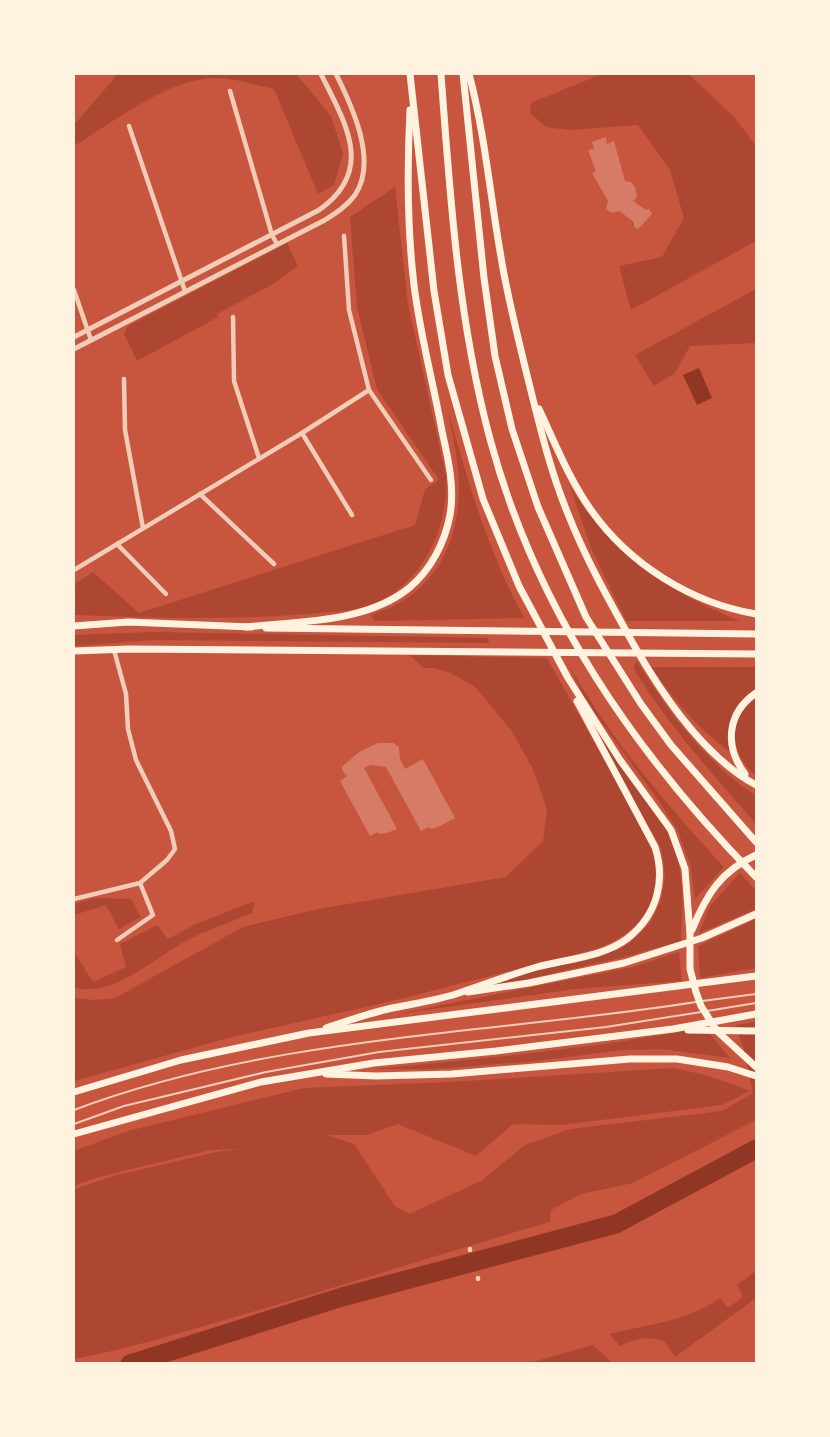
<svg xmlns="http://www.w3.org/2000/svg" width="830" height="1437" viewBox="0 0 830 1437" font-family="'Archivo Narrow',sans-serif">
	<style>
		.green { fill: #ae4732 }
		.water { fill: #8f3625 }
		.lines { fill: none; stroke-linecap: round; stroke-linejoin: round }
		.river { stroke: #8f3625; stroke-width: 19 }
		.building { fill: #d67c66 }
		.service { stroke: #f1ccb7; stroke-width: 2 }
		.minor { stroke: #f1ccb7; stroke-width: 4.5 }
		.tertiary { stroke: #f1ccb7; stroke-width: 5 }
		.primary { stroke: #fff3e0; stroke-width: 7 }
		.trunk { stroke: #fff3e0; stroke-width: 7 }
	</style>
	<rect width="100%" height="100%" fill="#c8553d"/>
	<g class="green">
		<path d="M 118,74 L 297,75 L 331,116 L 343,154 L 334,185 L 318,194 L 274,89 C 255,85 234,78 215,78 C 168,78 114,122 74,146 L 74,125 Z"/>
		<polygon points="602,74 689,74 735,118 756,146 756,241 631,310 619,266 662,257 684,218 670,170 638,125 569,130 546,127 530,113 531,103"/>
		<path d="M 395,187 L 408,304 L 446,476 C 449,529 422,585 371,605 C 352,612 328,612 308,614 C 230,620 152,618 74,615 L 74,584 L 93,572 L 139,613 L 415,525 L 425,489 L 439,480 L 377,389 L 357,307 L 350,217 Z"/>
		<polygon points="287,243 298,266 273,284 217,314 218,317 137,361 124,334 128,326"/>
		<polygon points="756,289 756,343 690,346 675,373 654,386 635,355"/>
		<path d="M 448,411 C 468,482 488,552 524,618 L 375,621 L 371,615 C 432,596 459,548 459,486 C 459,461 452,435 448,411 Z"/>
		<path d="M 570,487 C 612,554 668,592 740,621 L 626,621 L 591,548 Z"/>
		<polygon points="154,632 488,638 489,643 152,640 74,646 74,635"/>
		<path d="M 410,655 L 547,658 L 650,842 C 666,894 647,930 596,949 L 388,1002 L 232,1037 L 74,1081 L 74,998 L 94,1000 L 115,998 L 243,927 L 318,909 L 506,877 L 543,841 L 547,809 L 533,769 L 511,730 L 475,687 L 451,673 L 433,668 L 423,668 Z"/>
		<path d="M 637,661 C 669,713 706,763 756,796 L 756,824 C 713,774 667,725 633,667 Z"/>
		<path d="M 568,663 C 609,738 666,804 724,867 L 695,899 L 691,868 L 678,831 L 659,801 L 585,700 Z"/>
		<path d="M 651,667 L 756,667 L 756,688 C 732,708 728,722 730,752 C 697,728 674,700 651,667 Z"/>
		<path d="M 756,699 L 756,776 C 731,755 724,718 756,699 Z"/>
		<path d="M 587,719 C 616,761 661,805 676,854 C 685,882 682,912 681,941 L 624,957 L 515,982 L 492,984 L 556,965 L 618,950 L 632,941 L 651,922 L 661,900 L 665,875 L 661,848 Z"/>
		<polygon points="740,873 756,891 756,909 699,933 710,906"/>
		<polygon points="95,898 131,899 141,917 119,929 106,905 74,915 74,904"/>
		<path d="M 255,901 L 252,913 C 230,922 207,930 186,941 C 151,960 117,996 74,988 L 74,952 L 93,982 L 126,967 L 120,944 L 157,925 L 168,939 L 196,924 Z"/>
		<polygon points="756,919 756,968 700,978 698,946"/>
		<polygon points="679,952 682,981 575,989 397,1014 633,967"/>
		<path d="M 756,1022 L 756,1120 L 633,1183 L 581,1194 L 551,1210 L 550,1222 C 442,1253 336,1288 228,1319 C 177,1334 126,1349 74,1359 L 74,1189 L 113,1176 L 217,1152 L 240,1149 L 210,1150 L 99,1177 L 74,1186 L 74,1151 L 128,1131 L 304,1088 L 450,1082 L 674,1068 L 709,1076 L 750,1091 L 722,1105 L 561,1125 L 513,1124 L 476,1156 L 398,1124 L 367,1135 L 327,1135 L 354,1144 L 395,1206 L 409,1214 L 481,1181 L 525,1145 L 570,1129 L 722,1111 L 753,1093 L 743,1046 L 735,1025 Z"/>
		<path d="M 704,1027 L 730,1058 L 660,1049 L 623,1050 L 537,1061 L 434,1069 L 375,1069 C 485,1058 596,1049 704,1027 Z"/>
		<path d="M 756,1271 L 756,1298 L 675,1357 L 664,1341 C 646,1336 636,1338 620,1346 L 609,1334 C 646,1325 689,1321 720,1298 L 728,1308 L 743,1297 L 737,1285 Z"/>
		<polygon points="593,1345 612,1363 529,1363"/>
	</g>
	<polygon class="water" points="699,368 712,398 697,405 683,375"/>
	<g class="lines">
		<polyline class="river" points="130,1364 342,1297 616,1224 756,1149"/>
	</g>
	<g class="building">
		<polygon points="606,137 607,144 614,141 625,181 631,182 635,187 637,197 633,201 646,210 649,209 652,214 638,229 634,227 634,222 619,211 612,213 606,209 608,201 592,173 596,171 588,150 594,149 592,142"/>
		<polygon points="378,743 393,743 399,747 400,759 405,769 423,759 455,818 438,827 431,829 429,827 421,831 386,767 371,765 364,768 397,829 387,833 379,834 378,832 370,836 340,781 347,776 342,770 342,767 359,752"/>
	</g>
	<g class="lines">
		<g class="service">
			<polyline points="702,1001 756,994"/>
			<polyline points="707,1011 756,1003"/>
			<path d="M 74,1110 C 268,1036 492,1034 696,1002"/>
			<polyline points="74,1124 124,1106 266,1072 379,1052 606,1027 701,1012"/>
		</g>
		<g class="minor">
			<polyline points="230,91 272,235 277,244"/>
			<polyline points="129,126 185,291"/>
			<polyline points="344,236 349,310 369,390 431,480"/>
			<polyline points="74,290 91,340"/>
			<polyline points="233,317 234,381 259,458"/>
			<polyline points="124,379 125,430 143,528"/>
			<polyline points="302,433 352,515"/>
			<polyline points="200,494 274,564"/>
			<polyline points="117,544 166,594"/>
			<polyline points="74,570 302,433 369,390"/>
			<polyline points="74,899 140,883 167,860 175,849 171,831 136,760 128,729 126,694 114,650"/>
			<polyline points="117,940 153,915 140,883"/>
			<polyline points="470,1249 470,1250"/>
			<polyline points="478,1278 478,1279"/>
		</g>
		<g class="tertiary">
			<path d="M 74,337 L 319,210 C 376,170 345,123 321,74"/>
			<path d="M 74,349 L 325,220 C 336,213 347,206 355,195 C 378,161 352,106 336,74"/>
		</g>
		<g class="primary">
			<polyline points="74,626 128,622 251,627"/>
			<polyline points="266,628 756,634"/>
			<polyline points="74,651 129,649 756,654"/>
		</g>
		<g class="trunk">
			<polyline points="410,74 434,291 448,375 483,499 519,586 568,678 620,760 671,830 685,869 690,934 690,969 696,992 701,1006 717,1031 756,1067"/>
			<path d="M 441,74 C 450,196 458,320 490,439 C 536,610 634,752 756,877"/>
			<polyline points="463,74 484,278 495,356 512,429 538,507 586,617 641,704 671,745 756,842"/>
			<path d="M 469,74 C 485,134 490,195 501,257 C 507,295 517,333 526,371 C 538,419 549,468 568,514 C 586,560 611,604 635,647 C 663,696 706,758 756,785"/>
			<path d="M 539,409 C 555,443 569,479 591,510 C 629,564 691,603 756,614"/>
			<path d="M 246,627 C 299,621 366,623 409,588 C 431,570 445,542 450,515 C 455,487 448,458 442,431 C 433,382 420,334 414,285 C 407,226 407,168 410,110"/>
			<path d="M 745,774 C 724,746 727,713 756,693"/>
			<path d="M 692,930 C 706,895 721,871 756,855"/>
			<polyline points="468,992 529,983 624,963 702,938 756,914"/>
			<path d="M 326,1028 C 347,1021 367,1014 388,1009 C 410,1004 434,1001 456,994 C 483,985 509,975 537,967 C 567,959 604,957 628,938 C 657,915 666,881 655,847 L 577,701"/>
			<polyline points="688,1030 756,1031"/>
			<polyline points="326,1074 376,1076 452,1074 630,1059 677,1059 728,1067 756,1076"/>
			<polyline points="74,1092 181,1060 309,1033 756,976"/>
			<polyline points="74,1134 261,1082 374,1063 496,1051 673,1029 756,1014"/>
		</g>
	</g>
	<rect width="830" height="1437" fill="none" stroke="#fff3e0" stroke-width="150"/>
</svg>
